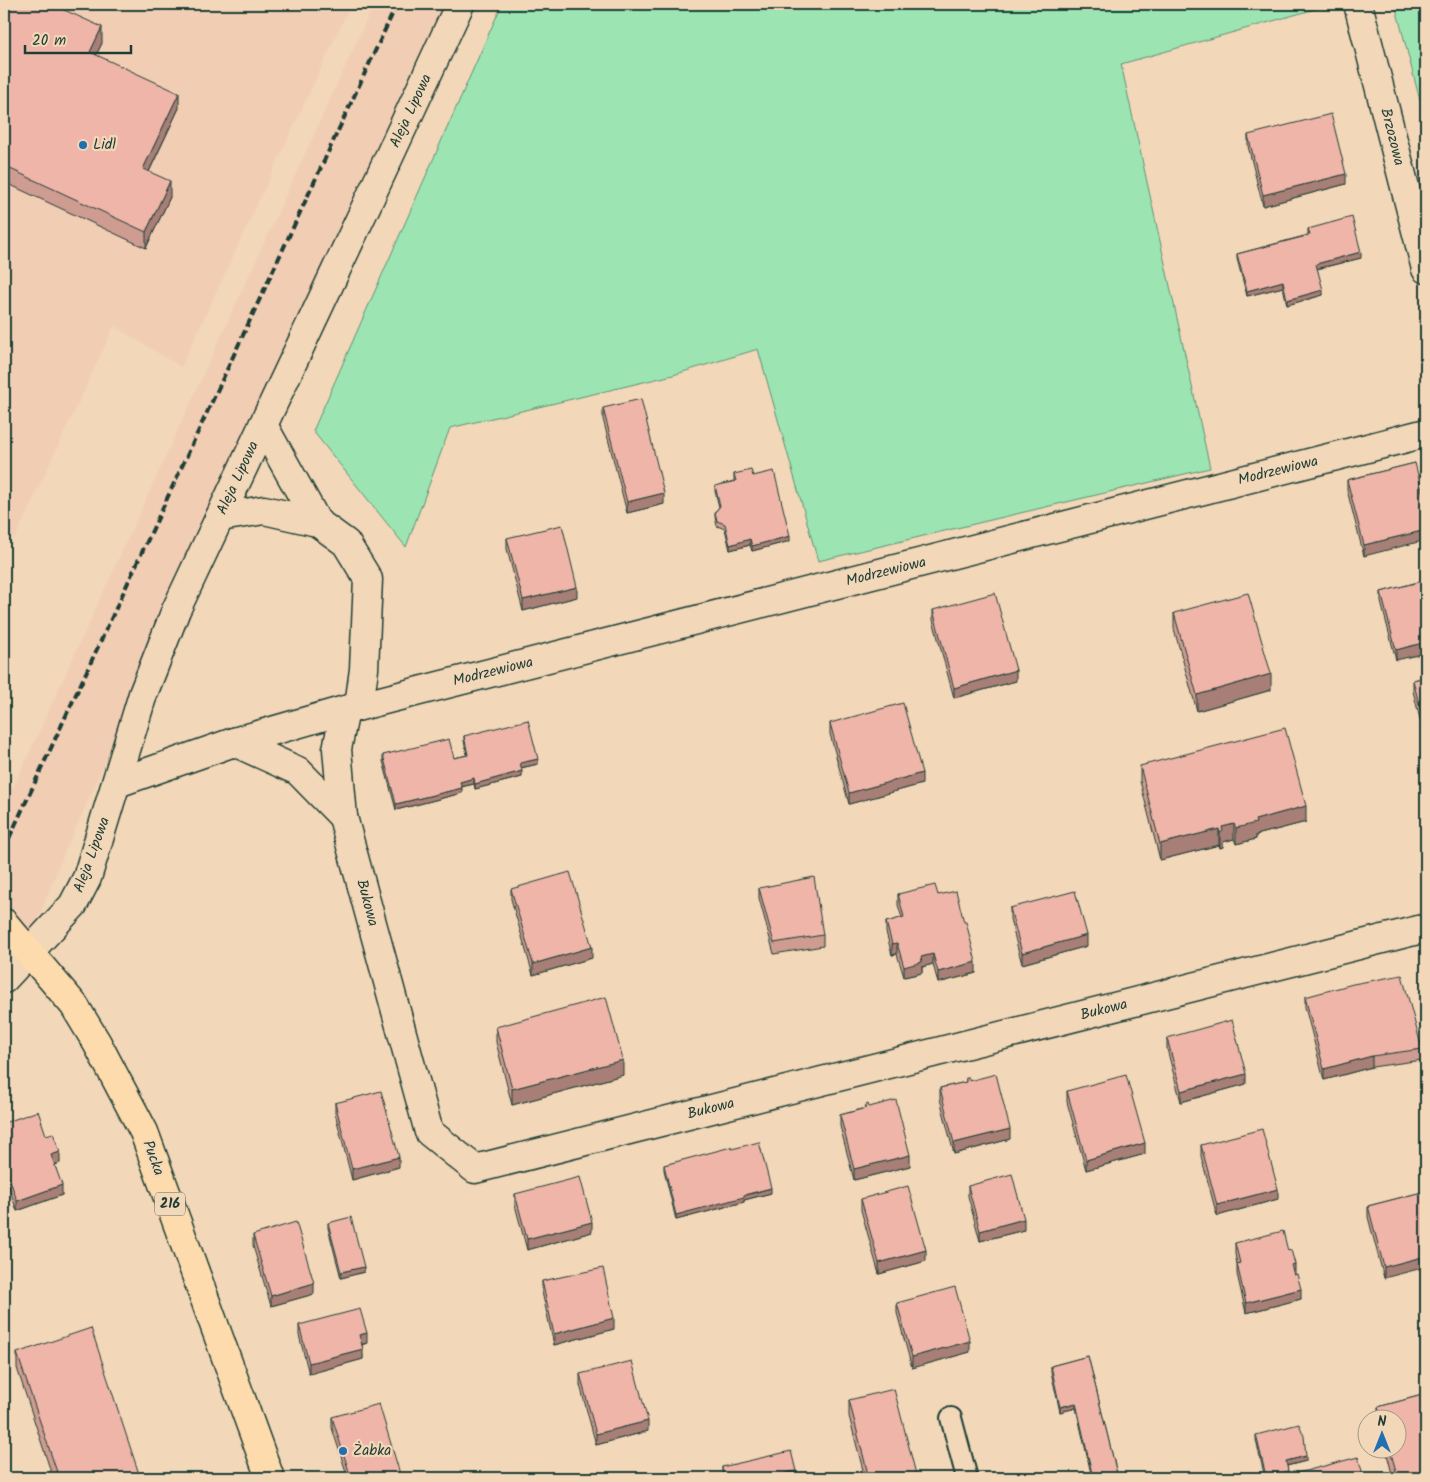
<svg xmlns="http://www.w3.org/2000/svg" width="1430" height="1482" viewBox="0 0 1430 1482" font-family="Kalam,sans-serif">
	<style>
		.built { fill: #f1cdb4 }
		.green { fill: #9ce5b3; stroke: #5e9174 }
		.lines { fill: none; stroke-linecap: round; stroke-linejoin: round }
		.lane-casing { stroke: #1f3d34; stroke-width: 24 }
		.street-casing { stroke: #1f3d34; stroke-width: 31 }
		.secondary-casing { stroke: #1f3d34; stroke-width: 31 }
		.primary-casing { stroke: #1f3d34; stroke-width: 31 }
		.lane { stroke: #f2d7b9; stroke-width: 20 }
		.street { stroke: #f2d7b9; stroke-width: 28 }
		.secondary { stroke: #f2d7b9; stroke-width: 28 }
		.primary { stroke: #fedbac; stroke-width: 28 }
		.rail { stroke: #1f3d34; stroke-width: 4; stroke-dasharray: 8 4; stroke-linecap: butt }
		.wall { fill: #ce9c91; stroke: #1f3d34 }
		.shaded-wall { fill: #a77f76; stroke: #1f3d34 }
		.building { fill: #efb5a9; stroke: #1f3d34 }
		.poi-dot { fill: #1f6fb2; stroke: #f2d7b9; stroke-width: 2 }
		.labels { text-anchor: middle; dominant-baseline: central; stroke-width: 4.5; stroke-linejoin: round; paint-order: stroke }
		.shield { fill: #f2d7b9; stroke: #5e6b5c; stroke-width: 1 }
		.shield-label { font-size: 14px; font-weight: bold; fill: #1f3d34 }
		.street-label { font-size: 15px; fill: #1f3d34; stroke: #f2d7b9 }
		.poi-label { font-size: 15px; fill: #1f3d34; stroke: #f2d7b9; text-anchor: start }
	</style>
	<rect width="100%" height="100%" fill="#f2d7b9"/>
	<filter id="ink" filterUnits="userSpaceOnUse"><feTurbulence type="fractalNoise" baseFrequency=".02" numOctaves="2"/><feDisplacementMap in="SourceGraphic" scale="10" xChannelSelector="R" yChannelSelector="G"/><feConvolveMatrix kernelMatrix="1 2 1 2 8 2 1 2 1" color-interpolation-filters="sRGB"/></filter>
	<g filter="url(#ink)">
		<g class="built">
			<polygon points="4,4 351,4 181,367 114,326 15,538 4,532"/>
			<polygon points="374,4 450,4 61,860 4,1006 4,808"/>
		</g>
		<g class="green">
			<polygon points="502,4 1333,4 1121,64 1210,468 818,561 758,349 673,375 450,428 406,547 313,431"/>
			<polygon points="1395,4 1426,4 1426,120 1425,120"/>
		</g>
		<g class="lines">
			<g class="lane-casing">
				<polyline id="lane" points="951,1418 967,1478"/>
			</g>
			<g class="street-casing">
				<g id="street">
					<polyline points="1358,4 1426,269"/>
					<polyline points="263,425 317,522 346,543 368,579 364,669 359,706"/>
					<polyline points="220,517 264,510 317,522"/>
					<polyline points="345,710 337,749 343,817 429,1132 475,1169 1426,928"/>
					<polyline points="234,742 298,771 343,817"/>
					<polyline points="117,783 234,742 345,710 1426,433"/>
					<polyline points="4,979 29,952"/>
				</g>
			</g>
			<g class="secondary-casing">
				<polyline id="secondary" points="29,952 73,905 87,878 143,694 176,610 369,200 460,4"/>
			</g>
			<g class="primary-casing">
				<polyline id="primary" points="4,923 74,1005 97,1043 144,1132 270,1478"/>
			</g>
			<use href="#lane" class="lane"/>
			<use href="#street" class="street"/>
			<use href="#secondary" class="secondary"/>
			<use href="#primary" class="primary"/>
			<polyline class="rail" points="4,849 397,4"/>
		</g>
		<g class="wall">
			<polygon points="4,4 102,43 96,55 179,108 149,172 170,197 146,248 4,182"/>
			<polygon points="1248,135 1346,184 1263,206 1248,146"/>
			<polygon points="1308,229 1361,258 1317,269 1323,295 1287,305 1283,287 1247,296 1237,259 1237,254 1308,235"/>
			<polygon points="603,408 664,504 627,513 603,419"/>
			<polygon points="1415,463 1364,556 1347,490 1347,480"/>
			<polygon points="734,474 753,476 790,541 752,551 750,545 730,550 725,529 717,526 715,517 715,512 719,507 715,491 715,486 734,481"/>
			<polygon points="507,538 577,597 523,611 507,549"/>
			<polygon points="1426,580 1396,660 1381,602 1381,592"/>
			<polygon points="933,610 1016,681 954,698 933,620"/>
			<polygon points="1174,613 1271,690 1197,711 1174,629"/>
			<polygon points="1426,677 1426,743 1413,691 1413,680"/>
			<polygon points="830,723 922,784 849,804 830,734"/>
			<polygon points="464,736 538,764 521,768 522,777 475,789 474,784 461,787 462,793 396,810 383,761 383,755 454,758 467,755 464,741"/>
			<polygon points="1140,766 1306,822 1256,835 1256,839 1236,844 1234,839 1223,842 1223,847 1220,848 1219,845 1160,860 1140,781"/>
			<polygon points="759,888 823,935 823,946 774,954 759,898"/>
			<polygon points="511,889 592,958 533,975 511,899"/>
			<polygon points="898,894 938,895 976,973 938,983 933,964 922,967 922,973 904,977 897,954 892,955 886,932 886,922 902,918 898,905"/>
			<polygon points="1010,908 1087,946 1022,964 1010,919"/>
			<polygon points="1305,997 1422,1049 1422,1060 1372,1067 1324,1080 1305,1007"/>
			<polygon points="496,1027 623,1075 512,1105 496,1042"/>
			<polygon points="1167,1038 1246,1084 1181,1102 1167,1049"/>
			<polygon points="966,1078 969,1081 1010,1139 954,1154 940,1099 940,1088 966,1082"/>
			<polygon points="1067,1091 1145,1154 1086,1170 1067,1102"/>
			<polygon points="335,1103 399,1167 352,1180 335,1113"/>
			<polygon points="866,1105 869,1107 910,1166 854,1180 840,1126 840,1115 866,1108"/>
			<polygon points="4,1123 46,1135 60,1163 55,1165 62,1195 17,1211 4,1173"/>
			<polygon points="1201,1145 1278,1199 1217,1216 1201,1156"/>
			<polygon points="732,1149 771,1193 744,1200 744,1202 676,1220 664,1170 664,1165"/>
			<polygon points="968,1186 1024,1230 980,1241 968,1196"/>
			<polygon points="1426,1191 1384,1278 1368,1217 1368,1206"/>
			<polygon points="515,1194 592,1232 527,1250 515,1205"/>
			<polygon points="861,1199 926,1261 879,1274 861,1210"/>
			<polygon points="328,1223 364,1272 341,1278 328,1228"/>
			<polygon points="253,1235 314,1294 271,1306 253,1246"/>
			<polygon points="1235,1243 1288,1251 1301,1299 1246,1313 1237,1274 1237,1264 1235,1254"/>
			<polygon points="542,1281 614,1329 554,1345 542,1292"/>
			<polygon points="897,1303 970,1352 912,1368 897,1313"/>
			<polygon points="299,1325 367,1343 362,1345 363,1359 309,1374 299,1335"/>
			<polygon points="17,1353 139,1478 53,1478 17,1368"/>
			<polygon points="1088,1356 1118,1478 1092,1478 1076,1408 1060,1412 1051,1372 1051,1366"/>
			<polygon points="580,1374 648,1431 596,1445 580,1385"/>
			<polygon points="1426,1394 1426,1478 1393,1478 1386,1450 1398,1450 1398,1420 1378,1420 1378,1407"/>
			<polygon points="849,1400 917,1478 865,1478 849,1416"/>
			<polygon points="332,1417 400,1478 348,1478 332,1428"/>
			<polygon points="1256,1435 1306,1461 1287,1466 1288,1476 1280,1478 1265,1478 1256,1440"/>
			<polygon points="722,1467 796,1478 722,1478"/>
		</g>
		<g class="shaded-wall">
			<polygon points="102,27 102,43 90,68 90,52"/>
			<polygon points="179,93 179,108 143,184 143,169"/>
			<polygon points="1346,174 1346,184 1263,206 1263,195"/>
			<polygon points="170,181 170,197 146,248 146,232"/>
			<polygon points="1361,252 1361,258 1316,269 1316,264"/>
			<polygon points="1283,281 1283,287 1247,296 1247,291"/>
			<polygon points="1323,290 1323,295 1287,305 1287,300"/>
			<polygon points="664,493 664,504 627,513 627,502"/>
			<polygon points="1426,530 1426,540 1364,556 1364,545"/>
			<polygon points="790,536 790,541 752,551 752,546"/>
			<polygon points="750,539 750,545 730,550 730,545"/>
			<polygon points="577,587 577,597 523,611 523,600"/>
			<polygon points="1426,642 1426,653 1396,660 1396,650"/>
			<polygon points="1016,670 1016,681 954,698 954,688"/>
			<polygon points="1271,674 1271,690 1197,711 1197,695"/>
			<polygon points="538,759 538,764 520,768 520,763"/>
			<polygon points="522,771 522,777 475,789 475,784"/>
			<polygon points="922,773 922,784 849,804 849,793"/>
			<polygon points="474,778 474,784 460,787 460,782"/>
			<polygon points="462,788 462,793 396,810 396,804"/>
			<polygon points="1306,806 1306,822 1256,835 1256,839 1236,844 1236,828 1255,820"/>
			<polygon points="1234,824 1234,839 1223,842 1223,847 1220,848 1220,833 1222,827"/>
			<polygon points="1219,829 1219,845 1160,860 1160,844"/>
			<polygon points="1087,935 1087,946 1022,964 1022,953"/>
			<polygon points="897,943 897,954 892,955 892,944"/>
			<polygon points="592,947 592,958 533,975 533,964"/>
			<polygon points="933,954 933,964 922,967 922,973 904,977 904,967 921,957"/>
			<polygon points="976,962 976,973 938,983 938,972"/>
			<polygon points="1372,1056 1372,1067 1324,1080 1324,1069"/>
			<polygon points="623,1060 623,1075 512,1105 512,1089"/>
			<polygon points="1246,1074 1246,1084 1181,1102 1181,1091"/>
			<polygon points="1010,1129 1010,1139 954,1154 954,1143"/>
			<polygon points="1145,1143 1145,1154 1086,1170 1086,1160"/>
			<polygon points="60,1152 60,1163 51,1166 51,1155"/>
			<polygon points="910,1155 910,1166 854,1180 854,1169"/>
			<polygon points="399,1157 399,1167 352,1180 352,1169"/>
			<polygon points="62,1185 62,1195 17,1211 17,1201"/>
			<polygon points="771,1188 771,1193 744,1200 744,1202 676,1220 676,1215"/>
			<polygon points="1278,1189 1278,1199 1217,1216 1217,1205"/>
			<polygon points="1024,1219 1024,1230 980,1241 980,1231"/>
			<polygon points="592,1222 592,1232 527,1250 527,1239"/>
			<polygon points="926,1250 926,1261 879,1274 879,1263"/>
			<polygon points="1426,1256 1426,1267 1384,1278 1384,1267"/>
			<polygon points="1295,1264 1295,1275 1291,1276 1291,1265"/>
			<polygon points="364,1267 364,1272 341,1278 341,1272"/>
			<polygon points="314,1283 314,1294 271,1306 271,1296"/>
			<polygon points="1301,1289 1301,1299 1246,1313 1246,1303"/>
			<polygon points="614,1318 614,1329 554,1345 554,1334"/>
			<polygon points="367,1333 367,1343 359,1345 359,1335"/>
			<polygon points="970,1341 970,1352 912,1368 912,1357"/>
			<polygon points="363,1349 363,1359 309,1374 309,1363"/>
			<polygon points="1076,1403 1076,1408 1060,1412 1060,1407"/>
			<polygon points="648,1421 648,1431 596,1445 596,1434"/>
			<polygon points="1306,1456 1306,1461 1286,1466 1286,1461"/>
			<polygon points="796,1471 796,1478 785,1478 785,1473"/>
			<polygon points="1288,1471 1288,1476 1280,1478 1266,1478 1266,1476"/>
			<polygon points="139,1474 139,1478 124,1478"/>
			<polygon points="400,1474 400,1478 385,1478"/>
		</g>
		<g class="building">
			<polygon points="4,4 51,4 102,27 90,52 179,93 143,169 170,181 146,232 4,166"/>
			<polygon points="1331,114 1346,174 1263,195 1248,135"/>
			<polygon points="1352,217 1361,252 1316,264 1323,290 1287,300 1283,281 1247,291 1237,254 1310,235 1308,229"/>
			<polygon points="641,399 664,493 627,502 603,408"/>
			<polygon points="1415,463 1426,506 1426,530 1364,545 1347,480"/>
			<polygon points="751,470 753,476 774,471 790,536 752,546 750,539 730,545 725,524 717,521 715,512 720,506 715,486 736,481 734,474"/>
			<polygon points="562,525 577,587 523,600 507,538"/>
			<polygon points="1426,580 1426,642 1396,650 1381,592"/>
			<polygon points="995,593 1016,670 954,688 933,610"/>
			<polygon points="1248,593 1271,674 1197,695 1174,613"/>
			<polygon points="1426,677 1426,732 1413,680"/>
			<polygon points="903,703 922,773 849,793 830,723"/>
			<polygon points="528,720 538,759 520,763 522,771 475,784 474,778 460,782 462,788 396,804 383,755 449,739 454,758 468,755 464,736"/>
			<polygon points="1285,728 1306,806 1255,820 1256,823 1236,828 1234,824 1222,827 1223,831 1220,833 1219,829 1160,844 1140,766"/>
			<polygon points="570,872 592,947 533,964 511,889"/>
			<polygon points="814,877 823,935 774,943 759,888"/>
			<polygon points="935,885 938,895 956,891 964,922 966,922 976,962 938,972 933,954 921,957 922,962 904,967 897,943 892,944 886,922 904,917 898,894"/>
			<polygon points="1075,891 1087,935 1022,953 1010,908"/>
			<polygon points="1402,975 1422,1049 1372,1056 1324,1069 1305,997 1353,984"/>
			<polygon points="606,997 623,1060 512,1089 496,1027"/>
			<polygon points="1232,1020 1246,1074 1181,1091 1167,1038"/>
			<polygon points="996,1074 1010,1129 954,1143 940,1088 966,1082 966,1078 969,1078 969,1081"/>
			<polygon points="1126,1075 1145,1143 1086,1160 1067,1091"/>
			<polygon points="381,1091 399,1157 352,1169 335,1103"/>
			<polygon points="896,1100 910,1155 854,1169 840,1115 866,1108 866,1105 868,1104 869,1107"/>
			<polygon points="38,1111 46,1135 53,1133 60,1152 51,1155 62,1185 17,1201 4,1162 4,1123"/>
			<polygon points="1262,1129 1278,1189 1217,1205 1201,1145"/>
			<polygon points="759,1142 771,1188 744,1195 744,1197 676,1215 664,1165 731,1147 732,1149"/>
			<polygon points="1012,1174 1024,1219 980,1231 968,1186"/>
			<polygon points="580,1177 592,1222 527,1239 515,1194"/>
			<polygon points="908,1186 926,1250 879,1263 861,1199"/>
			<polygon points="1426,1191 1426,1256 1384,1267 1368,1206"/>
			<polygon points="351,1217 364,1267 341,1272 328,1223"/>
			<polygon points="296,1222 314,1283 271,1296 253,1235"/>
			<polygon points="1283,1231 1288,1251 1291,1250 1295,1264 1291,1265 1294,1275 1297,1274 1301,1289 1246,1303 1237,1264 1240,1263 1235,1243"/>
			<polygon points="603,1268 614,1318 554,1334 542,1281"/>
			<polygon points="955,1287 970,1341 912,1357 897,1303"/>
			<polygon points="360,1309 367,1333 359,1335 363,1349 309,1363 299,1325"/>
			<polygon points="91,1328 139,1474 124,1478 59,1478 17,1353"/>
			<polygon points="1088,1356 1118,1478 1093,1478 1076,1403 1060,1407 1051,1366"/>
			<polygon points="632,1361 648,1421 596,1434 580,1374"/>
			<polygon points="894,1389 917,1478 869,1478 849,1400"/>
			<polygon points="1426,1394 1426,1478 1398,1478 1390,1450 1398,1450 1398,1420 1382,1420 1378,1407"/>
			<polygon points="379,1404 400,1474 385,1478 351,1478 332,1417"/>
			<polygon points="1299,1424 1304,1436 1306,1456 1286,1461 1288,1471 1266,1476 1256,1435"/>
			<polygon points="791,1451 796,1471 785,1473 786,1478 724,1478 722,1467"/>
			<polygon points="1358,1457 1364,1478 1299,1478 1298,1473"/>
			<polygon points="1075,1474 1076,1478 1060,1478"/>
		</g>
	</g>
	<g class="poi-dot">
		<circle cx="83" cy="145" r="5"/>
		<circle cx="343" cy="1451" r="5"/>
	</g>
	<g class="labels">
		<rect class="shield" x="155" y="1192.5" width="30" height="23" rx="4"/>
		<g class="shield-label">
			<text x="170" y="1204">216</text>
		</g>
		<g class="street-label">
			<text transform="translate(411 111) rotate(-65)">Aleja Lipowa</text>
			<text transform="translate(1392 137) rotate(76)">Brzozowa</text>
			<text transform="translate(1278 471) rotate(-14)">Modrzewiowa</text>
			<text transform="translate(238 478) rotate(-65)">Aleja Lipowa</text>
			<text transform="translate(886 572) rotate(-14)">Modrzewiowa</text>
			<text transform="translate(493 672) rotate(-14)">Modrzewiowa</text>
			<text transform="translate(92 855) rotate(-70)">Aleja Lipowa</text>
			<text transform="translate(367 903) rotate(75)">Bukowa</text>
			<text transform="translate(1104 1010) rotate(-14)">Bukowa</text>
			<text transform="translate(711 1109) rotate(-14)">Bukowa</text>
			<text transform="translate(153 1158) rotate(70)">Pucka</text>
		</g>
		<g class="poi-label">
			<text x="93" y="145">Lidl</text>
			<text x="353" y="1451">Żabka</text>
		</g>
	</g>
	<rect width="1430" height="1482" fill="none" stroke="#f2d7b9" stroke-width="20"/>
	<rect x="10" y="10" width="1410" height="1462" fill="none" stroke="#1f3d34" stroke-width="2" filter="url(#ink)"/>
	<g transform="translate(1382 1434)"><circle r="24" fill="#f2d7b9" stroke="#9e9984"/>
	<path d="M0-4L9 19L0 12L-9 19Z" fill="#1f6fb2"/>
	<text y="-8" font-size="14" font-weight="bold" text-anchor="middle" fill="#1f3d34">N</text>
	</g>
	<path d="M25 45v8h106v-8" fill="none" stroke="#1f3d34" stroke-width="2.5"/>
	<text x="32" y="45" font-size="15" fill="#1f3d34" stroke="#f2d7b9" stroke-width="4" paint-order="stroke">20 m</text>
</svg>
